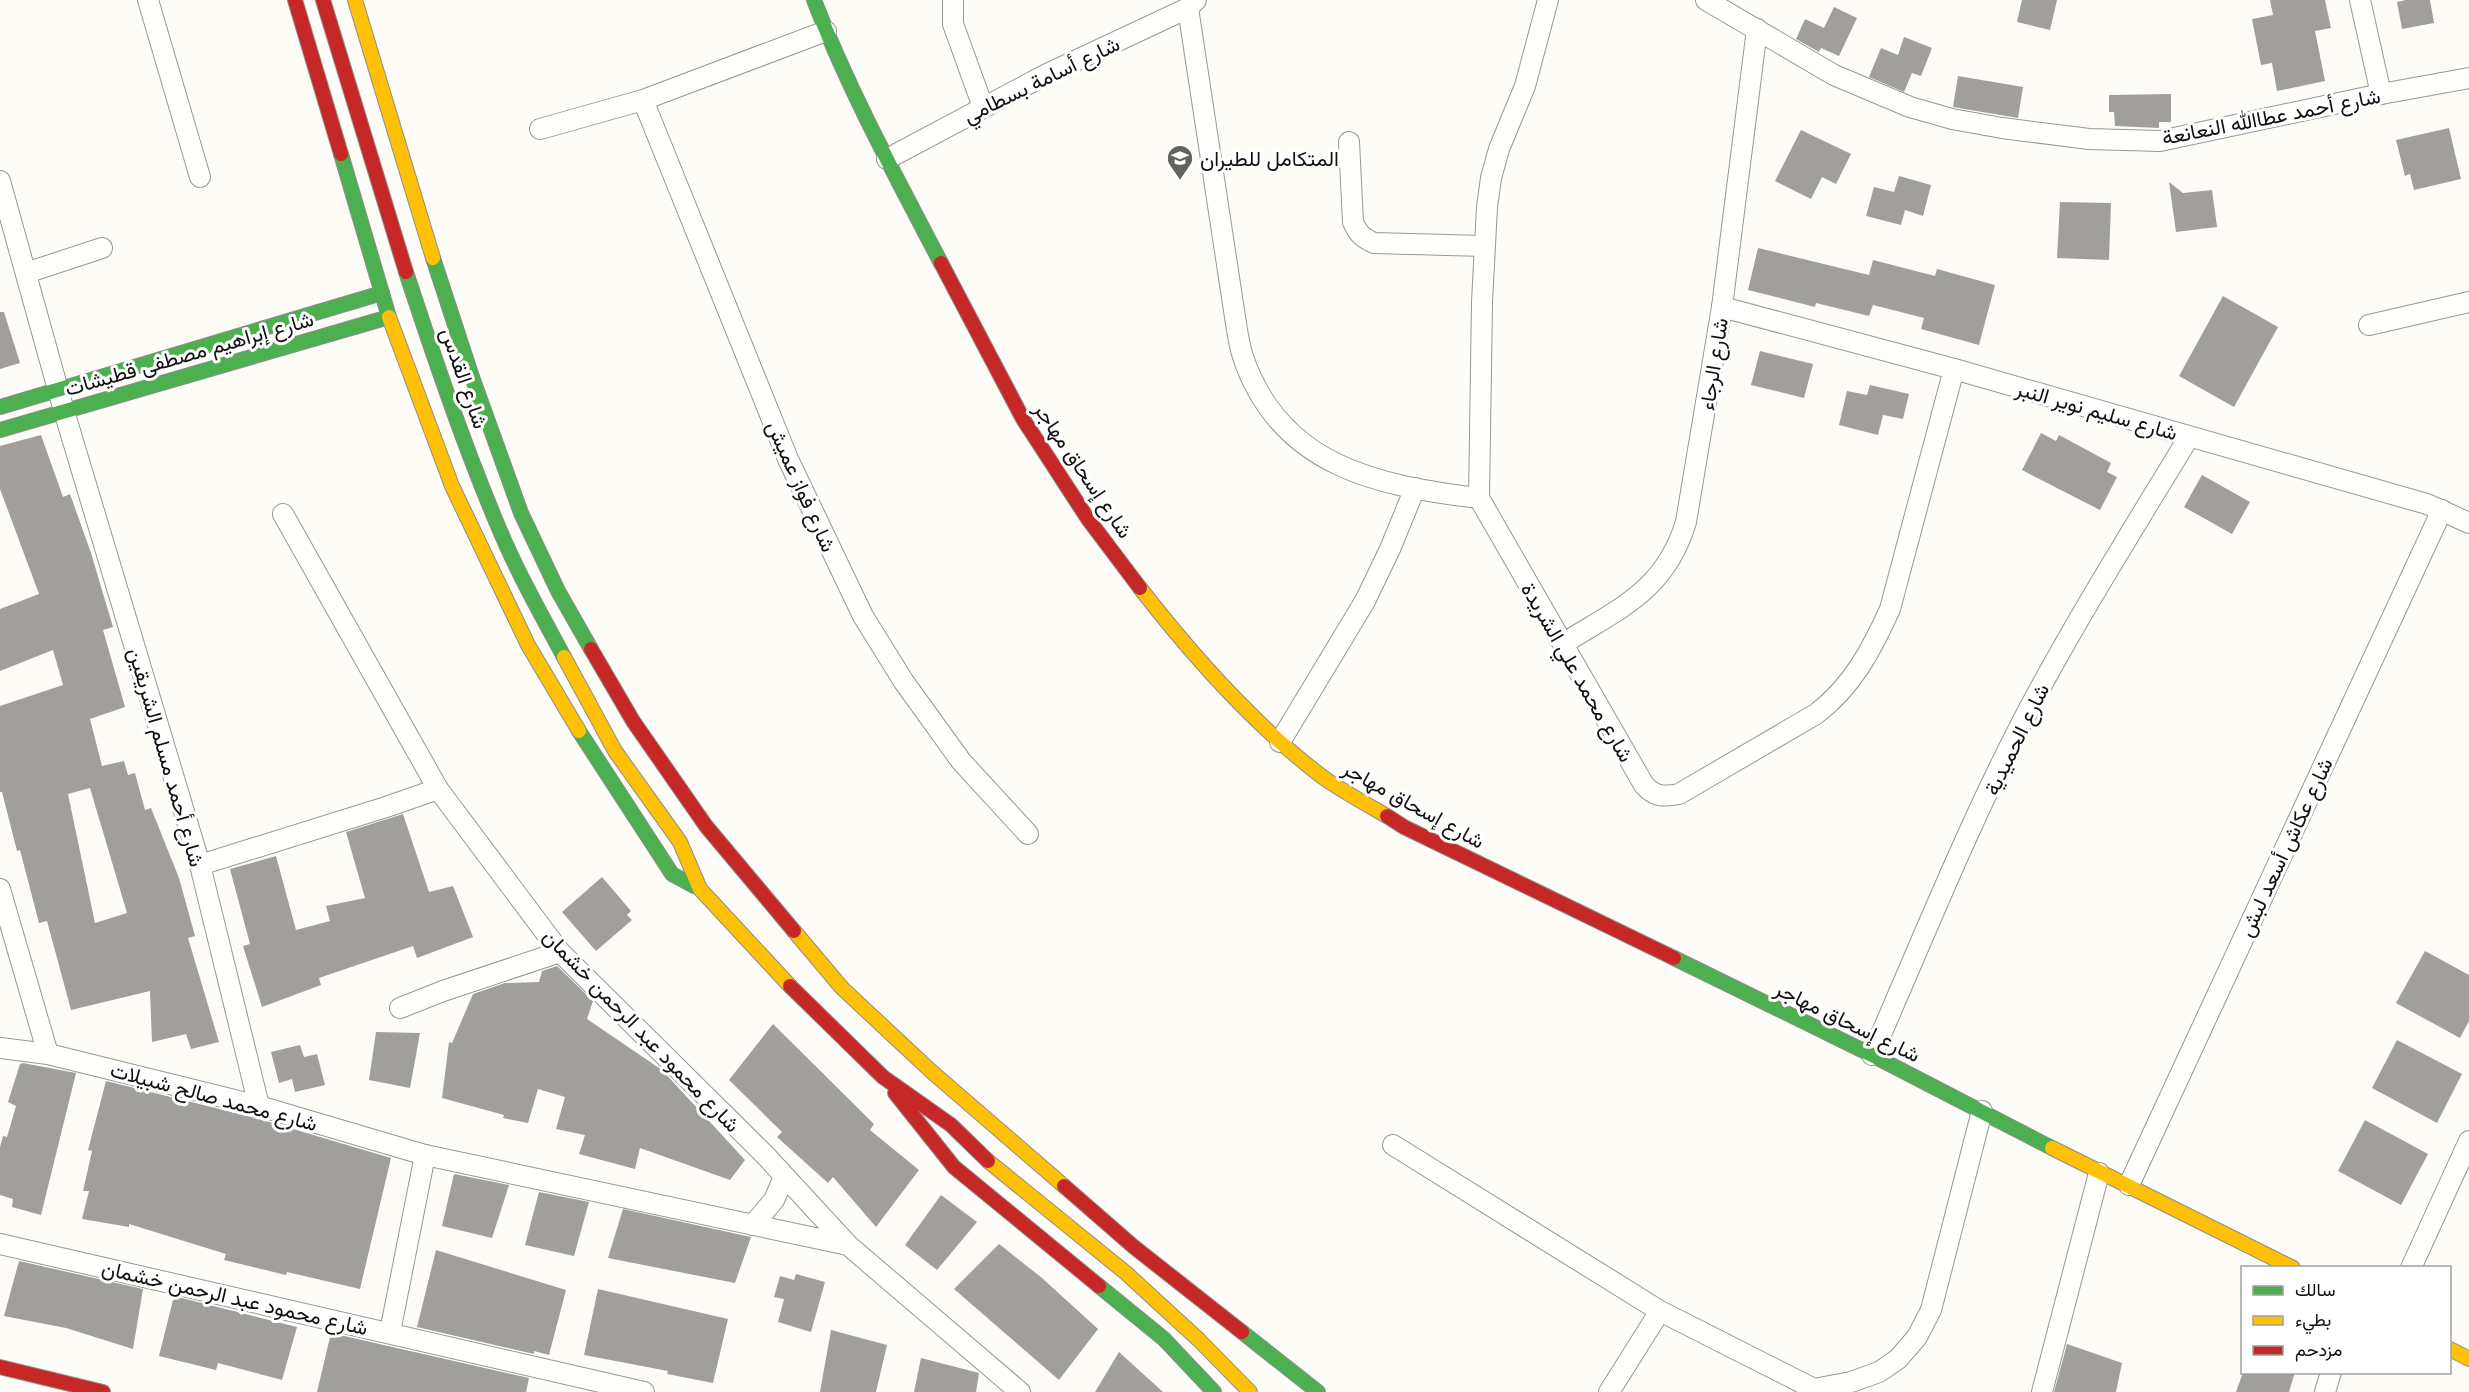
<svg xmlns="http://www.w3.org/2000/svg" width="2469" height="1392" viewBox="0 0 2469 1392" font-family="'Noto Serif',Vazirmatn,serif">
	<style>
		.building { fill: #a19f9c; fill-rule: evenodd }
		.lines { fill: none; stroke-linecap: round; stroke-linejoin: round }
		.street-casing { stroke: #979795; stroke-width: 22 }
		.fast-casing { stroke: #8e8d8b; stroke-width: 16 }
		.slow-casing { stroke: #8e8d8b; stroke-width: 16 }
		.jam-casing { stroke: #8e8d8b; stroke-width: 16 }
		.street { stroke: #fffffe; stroke-width: 20 }
		.fast { stroke: #4caf50; stroke-width: 14 }
		.slow { stroke: #ffc107; stroke-width: 14 }
		.jam { stroke: #c62828; stroke-width: 14 }
		.labels { text-anchor: middle; dominant-baseline: central; stroke-width: 6; stroke-linejoin: round; paint-order: stroke }
		.street-label { font-size: 21px; fill: #111; stroke: #fff }
		.poi-label { font-size: 21px; fill: #111; stroke: #fff; text-anchor: start }
	</style>
	<rect width="100%" height="100%" fill="#fdfcf7"/>
	<g class="building">
		<polygon points="2022,0 2057,0 2050,30 2017,22"/>
		<polygon points="2270,0 2325,0 2331,28 2315,31 2325,81 2277,91 2272,63 2261,65 2252,19 2273,15"/>
		<polygon points="2406,0 2430,0 2434,23 2402,29 2397,2"/>
		<polygon points="1834,7 1857,18 1839,56 1821,48 1819,52 1796,39 1805,19 1824,28"/>
		<polygon points="1904,37 1932,48 1921,76 1912,73 1904,92 1869,77 1881,48 1898,55"/>
		<polygon points="1958,76 2023,87 2018,118 1953,107"/>
		<polygon points="2171,94 2171,122 2159,122 2159,128 2115,126 2114,112 2109,112 2109,95"/>
		<polygon points="2449,128 2461,179 2414,190 2410,174 2405,176 2396,140"/>
		<polygon points="1801,130 1851,154 1836,184 1822,177 1811,199 1775,181"/>
		<polygon points="1899,176 1931,185 1923,216 1905,210 1901,225 1866,216 1874,187 1894,192"/>
		<polygon points="2169,182 2183,193 2212,190 2217,227 2176,232"/>
		<polygon points="2060,202 2111,203 2109,260 2057,258"/>
		<polygon points="1758,248 1869,275 1873,260 1935,276 1937,269 1995,285 1979,345 1921,329 1924,318 1873,305 1869,316 1816,303 1815,307 1748,290"/>
		<polygon points="2223,296 2278,327 2234,407 2179,376"/>
		<polygon points="0,312 4,312 20,363 0,369"/>
		<polygon points="1760,351 1813,364 1804,398 1751,385"/>
		<polygon points="1870,385 1909,394 1903,419 1883,415 1878,435 1839,425 1847,391 1867,395"/>
		<polygon points="2041,433 2056,441 2059,435 2111,463 2107,472 2117,477 2100,510 2022,470"/>
		<path d="M 41,435 L 63,497 L 70,494 L 91,553 L 113,627 L 103,630 L 125,707 L 90,719 L 102,766 L 124,761 L 128,775 L 135,773 L 145,810 L 151,808 L 179,878 L 195,936 L 188,938 L 219,1042 L 191,1049 L 186,1034 L 152,1042 L 150,991 L 71,1010 L 47,921 L 39,923 L 20,850 L 17,851 L 2,792 L 0,792 L 0,706 L 63,685 L 53,650 L 0,671 L 0,609 L 39,594 L 0,489 L 0,446 ZM 90,788 L 127,913 L 95,923 L 68,794 Z"/>
		<polygon points="2202,475 2250,502 2232,534 2184,507"/>
		<polygon points="403,814 429,892 453,886 473,937 417,958 413,946 319,978 321,985 262,1007 243,946 250,944 230,869 276,856 296,930 330,921 326,906 365,898 346,832"/>
		<polygon points="602,877 631,911 627,915 632,920 596,951 562,912"/>
		<polygon points="2425,951 2469,975 2469,1021 2460,1038 2396,1003"/>
		<polygon points="557,966 593,1001 587,1019 662,1070 745,1160 730,1180 640,1148 635,1169 579,1154 585,1135 556,1129 565,1097 538,1089 528,1123 503,1118 504,1115 442,1098 449,1042 452,1043 473,994 505,983 539,982 542,971"/>
		<polygon points="773,1024 874,1124 870,1130 919,1170 876,1227 833,1177 828,1183 777,1137 782,1132 729,1080"/>
		<polygon points="376,1032 420,1033 410,1088 369,1080"/>
		<polygon points="2397,1040 2462,1074 2437,1123 2372,1088"/>
		<polygon points="300,1045 304,1057 317,1054 325,1085 295,1092 292,1079 279,1083 271,1052"/>
		<polygon points="23,1063 76,1073 41,1215 12,1207 13,1199 0,1195 0,1147 3,1136 7,1137 16,1106 8,1102 20,1064"/>
		<polygon points="106,1081 256,1118 391,1158 360,1289 287,1272 286,1275 224,1260 226,1254 129,1224 129,1227 82,1219 89,1191 83,1191 92,1151 88,1150"/>
		<polygon points="2365,1120 2428,1154 2401,1205 2338,1171"/>
		<polygon points="454,1174 509,1185 492,1238 442,1226"/>
		<polygon points="539,1192 589,1202 574,1256 525,1245"/>
		<polygon points="941,1195 977,1222 937,1270 905,1245"/>
		<polygon points="623,1209 751,1237 735,1283 608,1258"/>
		<polygon points="999,1244 1042,1278 1098,1329 1059,1380 954,1289"/>
		<polygon points="436,1250 566,1290 549,1355 534,1351 534,1354 417,1327"/>
		<polygon points="19,1261 143,1289 133,1349 66,1328 4,1316"/>
		<polygon points="796,1274 825,1282 811,1332 778,1322 784,1299 774,1297 780,1276 794,1280"/>
		<polygon points="598,1289 728,1319 713,1383 667,1374 668,1371 584,1355"/>
		<polygon points="174,1296 297,1327 282,1380 218,1363 216,1370 159,1356"/>
		<polygon points="831,1330 887,1345 876,1392 820,1392"/>
		<polygon points="331,1333 529,1378 526,1392 317,1392"/>
		<polygon points="2067,1344 2122,1363 2116,1392 2054,1392"/>
		<polygon points="1119,1352 1163,1392 1095,1392"/>
		<polygon points="921,1358 979,1373 976,1392 914,1392"/>
		<polygon points="2243,1372 2295,1372 2289,1392 2236,1392"/>
	</g>
	<g class="lines">
		<g class="street-casing">
			<g id="street">
				<polyline points="148,0 200,177"/>
				<polyline points="953,0 953,24 983,107"/>
				<path d="M 1548,0 L 1525,86 L 1499,149 L 1491,178 L 1487,207 L 1482,302 L 1479,498 L 1644,785 C 1655,797 1663,797 1679,794 L 1816,714 C 1852,687 1872,649 1890,609 L 1954,369"/>
				<polyline points="1706,0 1834,75 1910,107 1952,119 2002,128 2089,139 2160,141 2381,94 2469,78"/>
				<polyline points="2360,0 2381,94"/>
				<path d="M 1188,8 L 1235,317 C 1237,330 1239,345 1243,357 C 1280,466 1377,486 1479,498"/>
				<polyline points="643,100 788,459 863,616 904,682 961,761 1028,834"/>
				<polyline points="540,129 643,100 826,31"/>
				<path d="M 1349,142 L 1353,222 C 1358,234 1363,238 1374,243 L 1484,246"/>
				<polyline points="887,159 1045,75 1188,8 1196,0"/>
				<polyline points="0,181 64,411 200,865 259,1106"/>
				<polyline points="26,273 102,248"/>
				<polyline points="1722,307 1954,369 2427,504 2469,523"/>
				<polyline points="2369,325 2469,302"/>
				<polyline points="283,514 438,789 560,952 766,1156 848,1245 1020,1392"/>
				<path d="M 1564,643 C 1620,608 1665,591 1686,522 L 1722,307 L 1757,29"/>
				<polyline points="1280,742 1365,601 1390,549 1415,488"/>
				<polyline points="200,865 386,807 438,789"/>
				<polyline points="0,889 48,1054"/>
				<polyline points="400,1008 443,991 560,952"/>
				<polyline points="0,1048 48,1054 259,1106 425,1155 848,1245"/>
				<path d="M 1872,1055 C 1923,939 1970,820 2030,707 C 2079,615 2135,526 2189,437"/>
				<polyline points="1393,1145 1660,1311 1814,1389 1851,1382 1879,1372 1898,1359 1917,1337 1931,1310 1982,1111"/>
				<polyline points="2129,1185 2442,510"/>
				<polyline points="753,1225 774,1200 784,1177"/>
				<polyline points="0,1244 644,1392"/>
				<polyline points="2411,1268 2469,1141"/>
				<polyline points="390,1332 425,1155"/>
				<polyline points="1609,1392 1660,1311"/>
				<polyline points="2042,1392 2099,1173"/>
				<polyline points="2325,1392 2331,1372"/>
			</g>
		</g>
		<g class="fast-casing">
			<g id="fast">
				<path d="M 814,0 C 849,91 896,177 941,263"/>
				<polyline points="433,258 472,377 521,513 558,591 591,649"/>
				<path d="M 406,272 C 434,357 463,443 498,526 C 517,572 541,614 564,657"/>
				<polyline points="0,407 382,293"/>
				<polyline points="0,430 389,317 341,154"/>
				<polyline points="579,731 672,874 694,886"/>
				<polyline points="1674,958 1872,1055 2052,1148"/>
				<polyline points="1099,1286 1164,1339 1214,1392"/>
				<polyline points="1242,1332 1318,1392"/>
			</g>
		</g>
		<g class="slow-casing">
			<g id="slow">
				<polyline points="355,0 433,258"/>
				<polyline points="389,317 452,486 528,645 579,731"/>
				<path d="M 1140,588 C 1192,655 1256,727 1324,778 C 1344,792 1366,804 1387,816"/>
				<polyline points="564,657 615,751 680,842 700,889 790,986"/>
				<polyline points="794,931 842,988 932,1072 1064,1186"/>
				<polyline points="2052,1148 2293,1268"/>
				<polyline points="988,1161 1126,1273 1199,1340 1250,1392"/>
				<polyline points="2450,1349 2469,1359"/>
			</g>
		</g>
		<g class="jam-casing">
			<g id="jam">
				<polyline points="295,0 341,154"/>
				<polyline points="323,0 406,272"/>
				<polyline points="941,263 1023,419 1088,519 1140,588"/>
				<polyline points="591,649 633,721 706,826 794,931"/>
				<polyline points="1387,816 1404,827 1674,958"/>
				<polyline points="790,986 883,1077 951,1125 988,1161"/>
				<polyline points="895,1093 954,1167 1099,1286"/>
				<polyline points="1064,1186 1134,1247 1242,1332"/>
				<polyline points="0,1367 103,1392"/>
			</g>
		</g>
		<use href="#street" class="street"/>
		<use href="#fast" class="fast"/>
		<use href="#slow" class="slow"/>
		<use href="#jam" class="jam"/>
	</g>
	<defs>
		<g id="university-pin" transform="scale(1.35)"><path d="M0 17L-7.5 6A9.5 9.5 0 1 1 7.5 6Z" fill="#646362" stroke="#fff"/><path d="M0-5L7-2L0 1L-7-2ZM-4 1L0 2.5L4 1V4Q0 6-4 4Z" fill="#fff"/></g>
	</defs>
	<g fill-rule="evenodd">
		<use href="#university-pin" x="1180" y="158"/>
	</g>
	<g class="labels">
		<g class="street-label">
			<text transform="translate(1041 79) rotate(-26)">شارع أسامة بسطامي</text>
			<text transform="translate(2271 116) rotate(-11)">شارع أحمد عطاالله النعانعة</text>
			<text transform="translate(189 353) rotate(-16)">شارع إبراهيم مصطفى قطيشات</text>
			<text transform="translate(1713 364) rotate(-81)">شارع الرجاء</text>
			<text transform="translate(465 378) rotate(71)">شارع القدس</text>
			<text transform="translate(2097 410) rotate(16)">شارع سليم نوير النبر</text>
			<text transform="translate(1084 470) rotate(56)">شارع إسحاق مهاجر</text>
			<text transform="translate(802 486) rotate(66)">شارع فواز عميش</text>
			<text transform="translate(1578 672) rotate(60)">شارع محمد علي الشريدة</text>
			<text transform="translate(2016 739) rotate(-64)">شارع الحميدية</text>
			<text transform="translate(167 757) rotate(74)">شارع أحمد مسلم الشريقين</text>
			<text transform="translate(1414 804) rotate(29)">شارع إسحاق مهاجر</text>
			<text transform="translate(2285 847) rotate(-65)">شارع عكاش أسعد لبش</text>
			<text transform="translate(1848 1021) rotate(26)">شارع إسحاق مهاجر</text>
			<text transform="translate(642 1030) rotate(46)">شارع محمود عبد الرحمن خشمان</text>
			<text transform="translate(214 1096) rotate(15)">شارع محمد صالح شبيلات</text>
			<text transform="translate(235 1297) rotate(13)">شارع محمود عبد الرحمن خشمان</text>
		</g>
		<g class="poi-label">
			<text x="1200" y="158">المتكامل للطيران</text>
		</g>
	</g>
	<rect x="2241" y="1266" width="210" height="108" fill="#ffffff" stroke="#a0a0a0" stroke-width="1.5"/>
	<rect x="2253" y="1286" width="30" height="9" fill="#4caf50" stroke="#a0a0a0" stroke-width="1.5"/>
	<text x="2295" y="1296" font-size="18" fill="#111111">سالك</text>
	<rect x="2253" y="1316" width="30" height="9" fill="#ffc107" stroke="#a0a0a0" stroke-width="1.5"/>
	<text x="2295" y="1326" font-size="18" fill="#111111">بطيء</text>
	<rect x="2253" y="1346" width="30" height="9" fill="#c62828" stroke="#a0a0a0" stroke-width="1.5"/>
	<text x="2295" y="1356" font-size="18" fill="#111111">مزدحم</text>
</svg>
